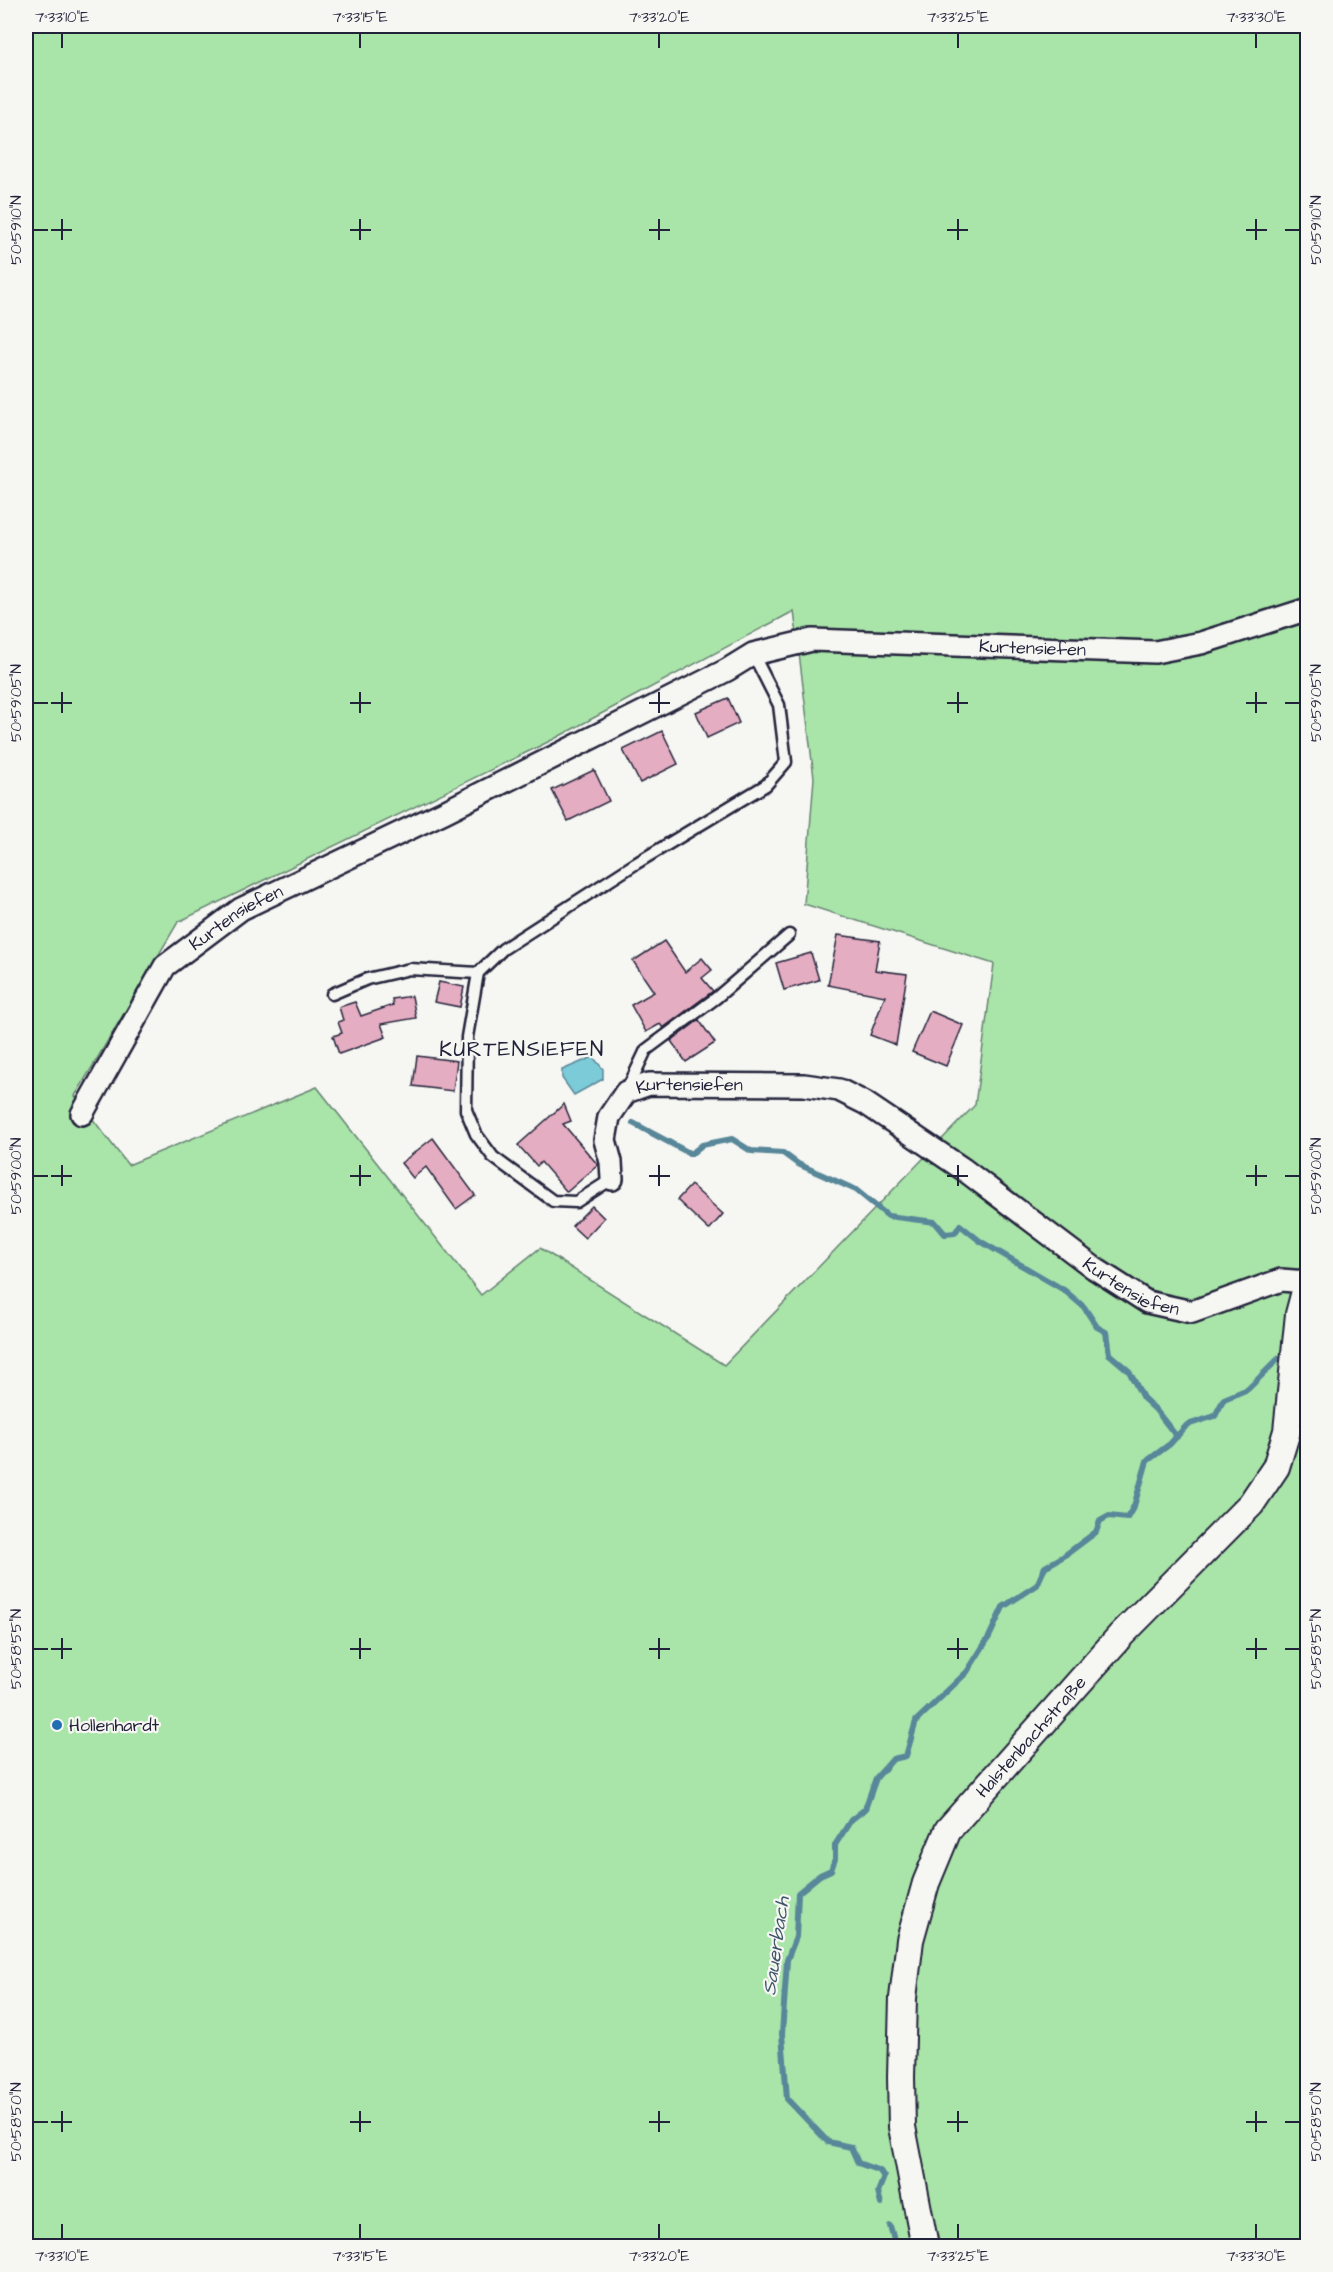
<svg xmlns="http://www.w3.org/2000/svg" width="1333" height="2272" viewBox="0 0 1333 2272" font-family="'Architects Daughter',sans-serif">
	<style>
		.green { fill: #a9e4a9; stroke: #668372; stroke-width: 1.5; fill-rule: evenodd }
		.water { fill: #7ccbd8; stroke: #588799; stroke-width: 1.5 }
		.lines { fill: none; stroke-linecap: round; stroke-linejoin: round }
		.stream { stroke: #588799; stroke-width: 6 }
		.building { fill: #e5adc1; stroke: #22223b; stroke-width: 1.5 }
		.service-casing { stroke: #22223b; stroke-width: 15 }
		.minor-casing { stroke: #22223b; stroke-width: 26 }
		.tertiary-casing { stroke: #22223b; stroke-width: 30 }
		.service { stroke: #f6f6f2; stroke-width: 10 }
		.minor { stroke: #f6f6f2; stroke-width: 21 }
		.tertiary { stroke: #f6f6f2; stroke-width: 26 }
		.ticks { fill: none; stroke: #22223b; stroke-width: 2 }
		.poi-dot { fill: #1f6fb2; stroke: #f6f6f2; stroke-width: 2 }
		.labels { text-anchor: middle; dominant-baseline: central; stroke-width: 4.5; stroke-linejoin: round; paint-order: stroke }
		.street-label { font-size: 18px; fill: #22223b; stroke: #f6f6f2 }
		.poi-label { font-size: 18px; fill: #22223b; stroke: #f6f6f2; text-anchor: start }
		.water-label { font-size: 20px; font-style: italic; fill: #3d556a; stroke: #f6f6f2 }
		.quarter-label { font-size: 21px; letter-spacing: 1.5px; fill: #22223b; stroke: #f6f6f2 }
		.neatline { fill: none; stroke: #22223b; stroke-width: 2 }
		.ticks-label { font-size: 15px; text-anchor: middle; fill: #22223b }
	</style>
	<rect width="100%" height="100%" fill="#f6f6f2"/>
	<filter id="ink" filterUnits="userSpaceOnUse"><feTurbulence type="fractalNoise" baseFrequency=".0167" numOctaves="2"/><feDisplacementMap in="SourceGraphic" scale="12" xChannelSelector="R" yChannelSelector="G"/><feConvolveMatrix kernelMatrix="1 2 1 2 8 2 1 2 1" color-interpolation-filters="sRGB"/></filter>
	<g filter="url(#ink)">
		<path class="green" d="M 26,26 L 1307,26 L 1307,2246 L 26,2246 ZM 794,611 L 814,778 L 804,904 L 994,964 L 975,1105 L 724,1365 L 540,1248 L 481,1295 L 317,1087 L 128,1165 L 75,1096 L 178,922 L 554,739 Z"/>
		<polygon class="water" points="593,1057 603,1069 603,1079 574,1095 562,1078 562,1070"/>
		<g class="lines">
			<g class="stream">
				<polyline points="633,1123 691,1154 702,1145 732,1139 751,1151 783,1153 798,1164 856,1190 888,1216 935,1222 945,1234 955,1233 960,1225 980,1241 1064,1290 1084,1307 1097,1327 1106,1332 1109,1354 1129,1371 1143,1398 1155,1409 1177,1437"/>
				<polyline points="881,2204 878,2192 884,2177 880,2171 858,2163 851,2147 828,2142 787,2099 782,2034 787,1960 796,1937 798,1893 820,1875 831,1870 835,1859 835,1845 851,1820 865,1809 876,1778 893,1759 906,1756 916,1721 967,1672 989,1637 1003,1607 1037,1585 1045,1567 1064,1556 1096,1532 1100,1521 1109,1516 1127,1518 1134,1506 1147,1461 1170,1444 1187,1425 1215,1416 1224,1399 1248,1389 1278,1359"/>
				<polyline points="890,2226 896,2246"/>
			</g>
		</g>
		<g class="building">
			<polygon points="728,698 739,723 707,738 696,712"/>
			<polygon points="662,731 678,764 640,783 623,750"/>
			<polygon points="594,770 609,801 568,821 552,790"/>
			<polygon points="838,935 880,941 875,970 907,974 896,1045 870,1035 885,996 828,985"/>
			<polygon points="664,941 685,972 702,958 712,970 702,978 713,991 663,1028 660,1024 646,1032 631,1005 654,992 633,961"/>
			<polygon points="811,953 819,980 784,990 776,963"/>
			<polygon points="439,982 464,987 460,1007 434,1002"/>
			<polygon points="412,996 416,1018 381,1024 386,1037 339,1054 333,1036 342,1033 338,1022 343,1020 339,1007 355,1002 361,1016 393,1005 392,999"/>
			<polygon points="930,1011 963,1025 946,1066 912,1052"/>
			<polygon points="699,1020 715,1043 686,1062 671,1041"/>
			<polygon points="417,1056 457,1061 453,1091 413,1086"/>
			<polygon points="564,1104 571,1121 563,1124 598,1165 567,1192 541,1162 537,1166 518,1145"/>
			<polygon points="433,1138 475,1195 456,1209 426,1167 413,1178 401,1163"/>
			<polygon points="691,1185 723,1214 709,1230 677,1200"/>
			<polygon points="592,1206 604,1218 585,1238 572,1226"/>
		</g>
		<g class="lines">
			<g class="service-casing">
				<g id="service">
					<polyline points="332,994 367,979 410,969 478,973"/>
					<polyline points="627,1090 646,1050 716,998 789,935"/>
					<polyline points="612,1179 576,1202 553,1201 493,1157 476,1134 466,1110 467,1037 478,973 503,949 635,864 766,785 786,762 779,705 753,654"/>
				</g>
			</g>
			<g class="minor-casing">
				<g id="minor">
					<path id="s1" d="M 82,1114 L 165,966 L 241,909 L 444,812 L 727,670 L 753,654 L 812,640 L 1155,652 L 1201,643 L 1308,609"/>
					<path id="s2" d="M 612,1179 L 611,1162 L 605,1140 L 609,1117 L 626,1092 L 649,1084 L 804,1085 L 839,1090 L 865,1103 L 963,1169 L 1094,1268 L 1147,1302 L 1192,1312 L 1281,1280 L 1306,1282"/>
				</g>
			</g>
			<g class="tertiary-casing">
				<g id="tertiary">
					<path id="s3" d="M 925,2246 L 902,2127 L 901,2077 L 903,1998 L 910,1940 L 926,1883 L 948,1830 L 1121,1635 L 1251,1504 L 1276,1467 L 1287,1431 L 1299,1314 L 1308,1280"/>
				</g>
			</g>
			<use href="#service" class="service"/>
			<use href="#minor" class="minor"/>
			<use href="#tertiary" class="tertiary"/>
		</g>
	</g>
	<path class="ticks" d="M 62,33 L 62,48M 360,33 L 360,48M 659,33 L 659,48M 958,33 L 958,48M 1256,33 L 1256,48M 62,219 L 62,240M 360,219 L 360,240M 659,219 L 659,240M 958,219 L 958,240M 1256,219 L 1256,240M 33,230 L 48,230M 51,230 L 72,230M 350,230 L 371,230M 649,230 L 670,230M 947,230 L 968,230M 1246,230 L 1267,230M 1285,230 L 1300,230M 62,692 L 62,713M 360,692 L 360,713M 659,692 L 659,713M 958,692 L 958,713M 1256,692 L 1256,713M 33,703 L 48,703M 51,703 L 72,703M 350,703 L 371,703M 649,703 L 670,703M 947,703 L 968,703M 1246,703 L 1267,703M 1285,703 L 1300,703M 62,1165 L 62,1186M 360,1165 L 360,1186M 659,1165 L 659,1186M 958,1165 L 958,1186M 1256,1165 L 1256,1186M 33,1176 L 48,1176M 51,1176 L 72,1176M 350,1176 L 371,1176M 649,1176 L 670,1176M 947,1176 L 968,1176M 1246,1176 L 1267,1176M 1285,1176 L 1300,1176M 62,1638 L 62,1659M 360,1638 L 360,1659M 659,1638 L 659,1659M 958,1638 L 958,1659M 1256,1638 L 1256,1659M 33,1649 L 48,1649M 51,1649 L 72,1649M 350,1649 L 371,1649M 649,1649 L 670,1649M 947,1649 L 968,1649M 1246,1649 L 1267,1649M 1285,1649 L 1300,1649M 62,2111 L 62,2132M 360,2111 L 360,2132M 659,2111 L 659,2132M 958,2111 L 958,2132M 1256,2111 L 1256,2132M 33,2122 L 48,2122M 51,2122 L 72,2122M 350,2122 L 371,2122M 649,2122 L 670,2122M 947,2122 L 968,2122M 1246,2122 L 1267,2122M 1285,2122 L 1300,2122M 62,2224 L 62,2239M 360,2224 L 360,2239M 659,2224 L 659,2239M 958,2224 L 958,2239M 1256,2224 L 1256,2239"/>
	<circle class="poi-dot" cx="57" cy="1725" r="6"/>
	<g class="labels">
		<g class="street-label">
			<text stroke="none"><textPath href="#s1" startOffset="1118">Kurtensiefen</textPath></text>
			<text stroke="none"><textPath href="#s1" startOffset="256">Kurtensiefen</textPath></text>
			<text stroke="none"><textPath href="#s2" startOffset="158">Kurtensiefen</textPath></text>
			<text stroke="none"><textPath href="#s2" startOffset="662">Kurtensiefen</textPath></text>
			<text stroke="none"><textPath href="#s3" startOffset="550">Halstenbachstraße</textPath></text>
		</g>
		<g class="poi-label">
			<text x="69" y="1725">Hollenhardt</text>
		</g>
		<g class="water-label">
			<text transform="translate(776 1946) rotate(-82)">Sauerbach</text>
		</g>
		<g class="quarter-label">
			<text x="522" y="1049">KURTENSIEFEN</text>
		</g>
	</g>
	<rect width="1333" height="2272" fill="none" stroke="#f6f6f2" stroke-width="66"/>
	<rect x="33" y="33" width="1267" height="2206" class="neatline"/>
	<g class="ticks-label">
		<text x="62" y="22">7°33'10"E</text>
		<text x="360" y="22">7°33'15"E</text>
		<text x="659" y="22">7°33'20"E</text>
		<text x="958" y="22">7°33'25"E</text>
		<text x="1256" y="22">7°33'30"E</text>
		<text transform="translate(16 230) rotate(-90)" y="5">50°59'10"N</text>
		<text transform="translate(1316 230) rotate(-90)" y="5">50°59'10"N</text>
		<text transform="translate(16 703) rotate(-90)" y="5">50°59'05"N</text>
		<text transform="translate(1316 703) rotate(-90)" y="5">50°59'05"N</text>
		<text transform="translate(16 1176) rotate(-90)" y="5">50°59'00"N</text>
		<text transform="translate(1316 1176) rotate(-90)" y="5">50°59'00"N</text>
		<text transform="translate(16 1649) rotate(-90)" y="5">50°58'55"N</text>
		<text transform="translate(1316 1649) rotate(-90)" y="5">50°58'55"N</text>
		<text transform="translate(16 2122) rotate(-90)" y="5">50°58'50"N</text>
		<text transform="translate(1316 2122) rotate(-90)" y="5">50°58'50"N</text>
		<text x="62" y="2261">7°33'10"E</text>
		<text x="360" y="2261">7°33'15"E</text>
		<text x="659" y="2261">7°33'20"E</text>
		<text x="958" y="2261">7°33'25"E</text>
		<text x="1256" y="2261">7°33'30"E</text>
	</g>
</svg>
